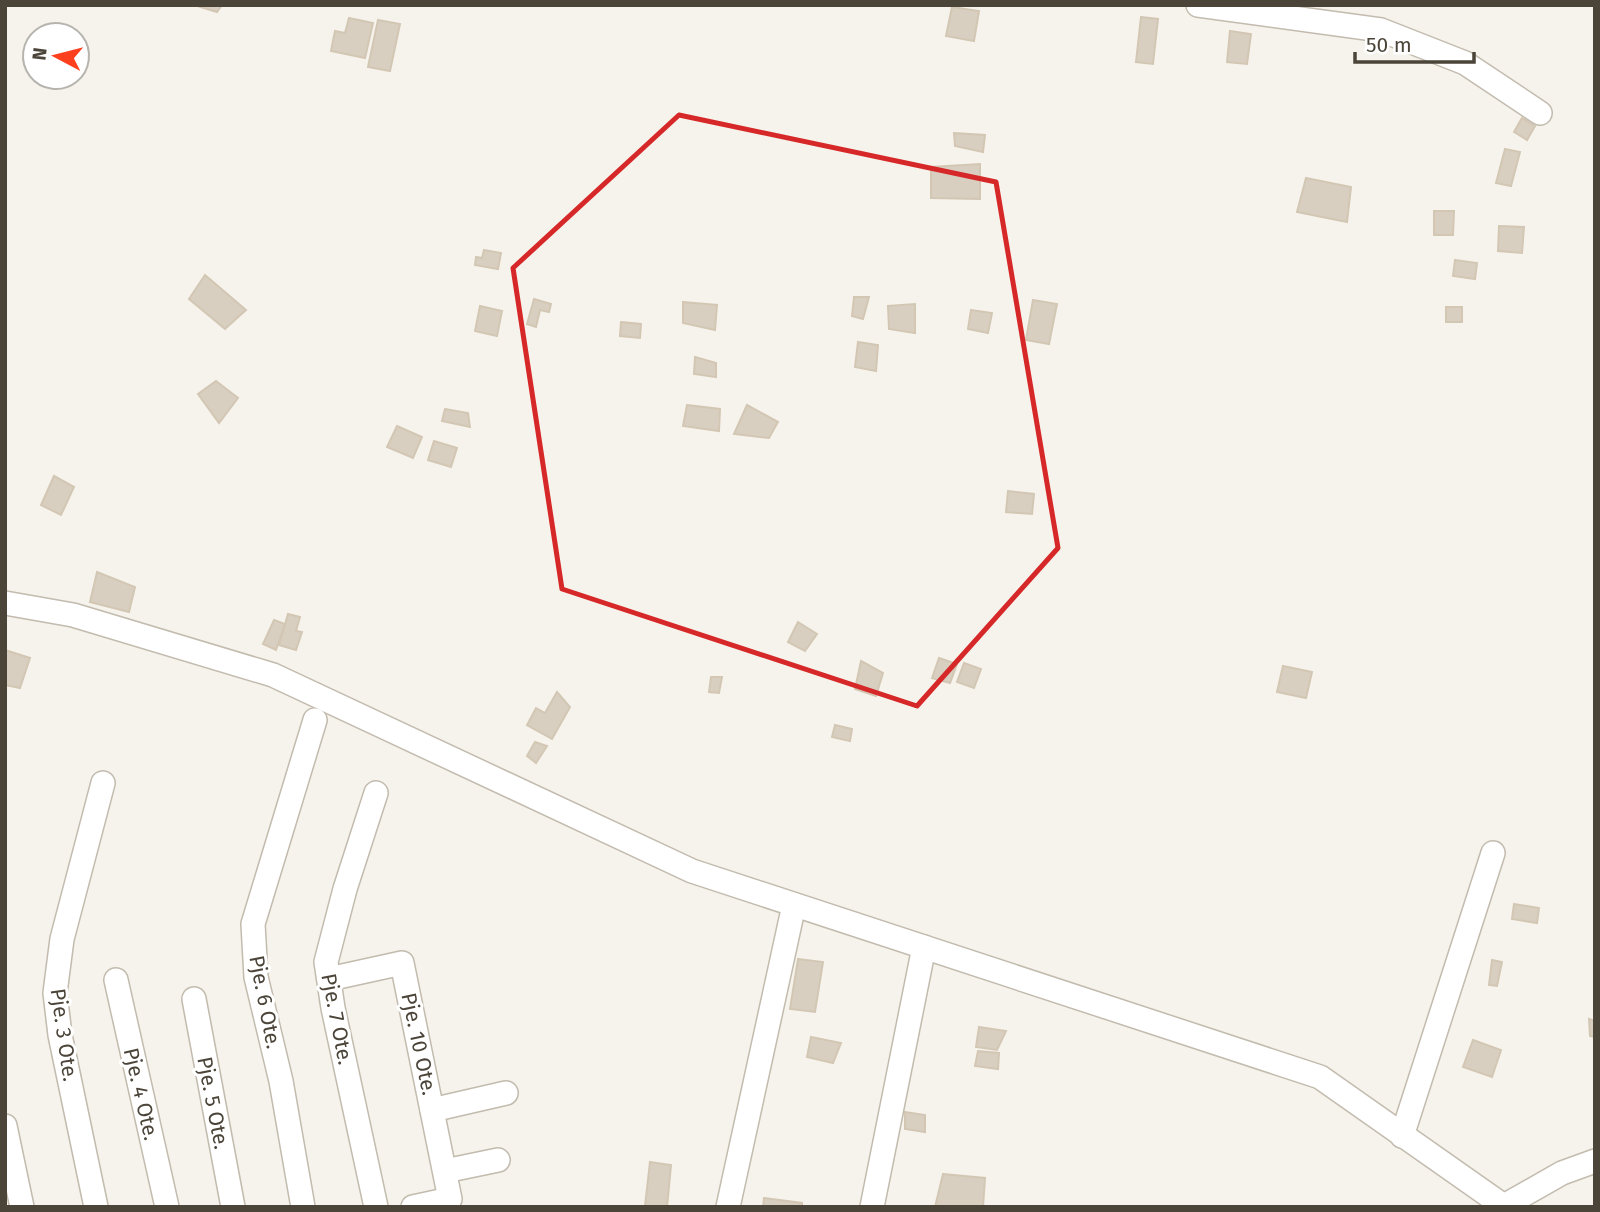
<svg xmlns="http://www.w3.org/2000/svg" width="1600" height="1212" viewBox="0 0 1600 1212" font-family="'Fira Sans',sans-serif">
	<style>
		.building { fill: #d8cfc1; stroke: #d3c7b4; stroke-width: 2 }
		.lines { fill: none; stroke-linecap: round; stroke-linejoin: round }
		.minor-casing { stroke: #c2bbae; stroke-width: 26 }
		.minor { stroke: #fff; stroke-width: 23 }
		.marked { fill: none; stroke: #d62828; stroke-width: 5; stroke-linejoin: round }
		.labels { text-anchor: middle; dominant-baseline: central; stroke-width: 6; stroke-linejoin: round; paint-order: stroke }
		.street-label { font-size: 21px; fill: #4b4439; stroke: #fff }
	</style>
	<rect width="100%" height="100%" fill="#f6f3ec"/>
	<g class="building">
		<polygon points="194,5 222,5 217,12"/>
		<polygon points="952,7 979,11 974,41 946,36"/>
		<polygon points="1141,17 1158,19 1153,64 1136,62"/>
		<polygon points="349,18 373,23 365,58 331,51 335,31 345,33"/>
		<polygon points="378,20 400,24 390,71 368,67"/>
		<polygon points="1230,31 1251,34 1247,64 1227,62"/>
		<polygon points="1522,118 1535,126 1527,140 1514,132"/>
		<polygon points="954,133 985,135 983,152 955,146"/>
		<polygon points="1505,149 1520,152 1511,186 1496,183"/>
		<polygon points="980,164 980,199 931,198 931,167"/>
		<polygon points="1306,178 1351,187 1347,222 1297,212"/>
		<polygon points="1434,211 1454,211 1453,235 1434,235"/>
		<polygon points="1499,226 1524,227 1522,253 1498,251"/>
		<polygon points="484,250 501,253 498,269 475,265 476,257 482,258"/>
		<polygon points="1455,260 1477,263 1475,279 1453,276"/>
		<polygon points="205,275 246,310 225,329 189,299"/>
		<polygon points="854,297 869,297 863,319 852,316"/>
		<polygon points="534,299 551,304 549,312 540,310 536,327 527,324"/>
		<polygon points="1033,300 1057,304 1049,344 1026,340"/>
		<polygon points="683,302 717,305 715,330 683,323"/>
		<polygon points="915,304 915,333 889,329 888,306"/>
		<polygon points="480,306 502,311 497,336 475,331"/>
		<rect x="1446" y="307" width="16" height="15"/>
		<polygon points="971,310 992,313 988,333 968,329"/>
		<polygon points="621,322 641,324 640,338 620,336"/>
		<polygon points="858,342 878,345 876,371 855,367"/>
		<polygon points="695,357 716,363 716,377 694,374"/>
		<polygon points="216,381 238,398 219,423 198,394"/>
		<polygon points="687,405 720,409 719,431 683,426"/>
		<polygon points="747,405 778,422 769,438 734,434"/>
		<polygon points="445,409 468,413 470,427 442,421"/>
		<polygon points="397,426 422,437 413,458 387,447"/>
		<polygon points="434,441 457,448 451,467 428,460"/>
		<polygon points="54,476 74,487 61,515 41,505"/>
		<polygon points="1008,491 1034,494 1032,514 1006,512"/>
		<polygon points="97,572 135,587 129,612 90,602"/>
		<polygon points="288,614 300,617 296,631 302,632 296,650 279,645"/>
		<polygon points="274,620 285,624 276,650 263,644"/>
		<polygon points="798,622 817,634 805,651 788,642"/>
		<polygon points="5,650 30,658 20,688 5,685"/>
		<polygon points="939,658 957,664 950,683 932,678"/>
		<polygon points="861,661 883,673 876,696 855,689"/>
		<polygon points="964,663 981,669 974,688 957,682"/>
		<polygon points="1283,666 1312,672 1306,698 1277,692"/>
		<polygon points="711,677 722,677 719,693 709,692"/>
		<polygon points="557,692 570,707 552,739 527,725 536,708 545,713"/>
		<polygon points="835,725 852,729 850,741 832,737"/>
		<polygon points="535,742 547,746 536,763 527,756"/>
		<polygon points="1514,904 1539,908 1537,923 1512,919"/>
		<polygon points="798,959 823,962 815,1012 790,1009"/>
		<polygon points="1492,960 1502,962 1497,986 1489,985"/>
		<polygon points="1589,1019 1595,1021 1595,1037 1590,1036"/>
		<polygon points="979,1027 1006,1031 997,1050 976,1047"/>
		<polygon points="811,1037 841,1043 833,1063 807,1057"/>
		<polygon points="1473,1040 1501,1050 1492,1077 1463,1067"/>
		<polygon points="978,1051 999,1053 998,1069 975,1066"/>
		<polygon points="905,1112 925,1115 925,1132 905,1129"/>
		<polygon points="650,1162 671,1165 667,1207 645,1206"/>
		<polygon points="943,1174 985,1178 983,1207 935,1207"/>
		<polygon points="764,1198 802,1203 802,1207 763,1207"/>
	</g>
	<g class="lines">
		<g class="minor-casing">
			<g id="minor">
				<polyline points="1198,5 1381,30 1465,63 1540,113"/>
				<polyline points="5,603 73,615 273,675 692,871 1320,1077 1505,1207"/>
				<polyline points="329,979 402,963 450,1199 413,1207"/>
				<polyline points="116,980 167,1207"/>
				<polyline points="194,999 233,1207"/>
				<polyline points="432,1110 506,1093"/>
				<polyline points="5,1126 22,1207"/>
				<polyline points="1402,1136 1493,853"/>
				<polyline points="445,1171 498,1160"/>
				<polyline points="1504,1206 1562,1173 1595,1161"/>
				<polyline points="96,1207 60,1035 55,993 62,939 103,783"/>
				<polyline points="303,1207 281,1081 256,977 253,924 315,720"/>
				<polyline points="376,1207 333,1008 326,962 345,889 376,793"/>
				<polyline points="728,1207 794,905"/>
				<polyline points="872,1207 924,947"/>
			</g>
		</g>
		<use href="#minor" class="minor"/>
	</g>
	<path class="marked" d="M 679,115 L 996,182 L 1058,548 L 917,706 L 562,589 L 513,268 Z"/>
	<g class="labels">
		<g class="street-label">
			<text transform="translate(265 1002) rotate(79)">Pje. 6 Ote.</text>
			<text transform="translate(337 1019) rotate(79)">Pje. 7 Ote.</text>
			<text transform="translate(64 1035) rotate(82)">Pje. 3 Ote.</text>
			<text transform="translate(419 1044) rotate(78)">Pje. 10 Ote.</text>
			<text transform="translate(141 1094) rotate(77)">Pje. 4 Ote.</text>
			<text transform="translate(213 1103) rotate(79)">Pje. 5 Ote.</text>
		</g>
	</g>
	<rect width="1600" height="1212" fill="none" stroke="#4b4439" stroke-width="14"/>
	<g transform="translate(56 56) rotate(277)"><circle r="33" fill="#ffffff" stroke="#b7b4b0" stroke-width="2"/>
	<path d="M0-5L12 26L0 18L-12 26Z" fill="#fc3f1d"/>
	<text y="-10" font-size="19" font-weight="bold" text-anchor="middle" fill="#4b4439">N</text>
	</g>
	<path d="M1355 52v10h119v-10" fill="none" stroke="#4b4439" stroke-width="3.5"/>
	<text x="1366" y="52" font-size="21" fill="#4b4439" stroke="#ffffff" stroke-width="5" paint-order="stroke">50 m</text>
</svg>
